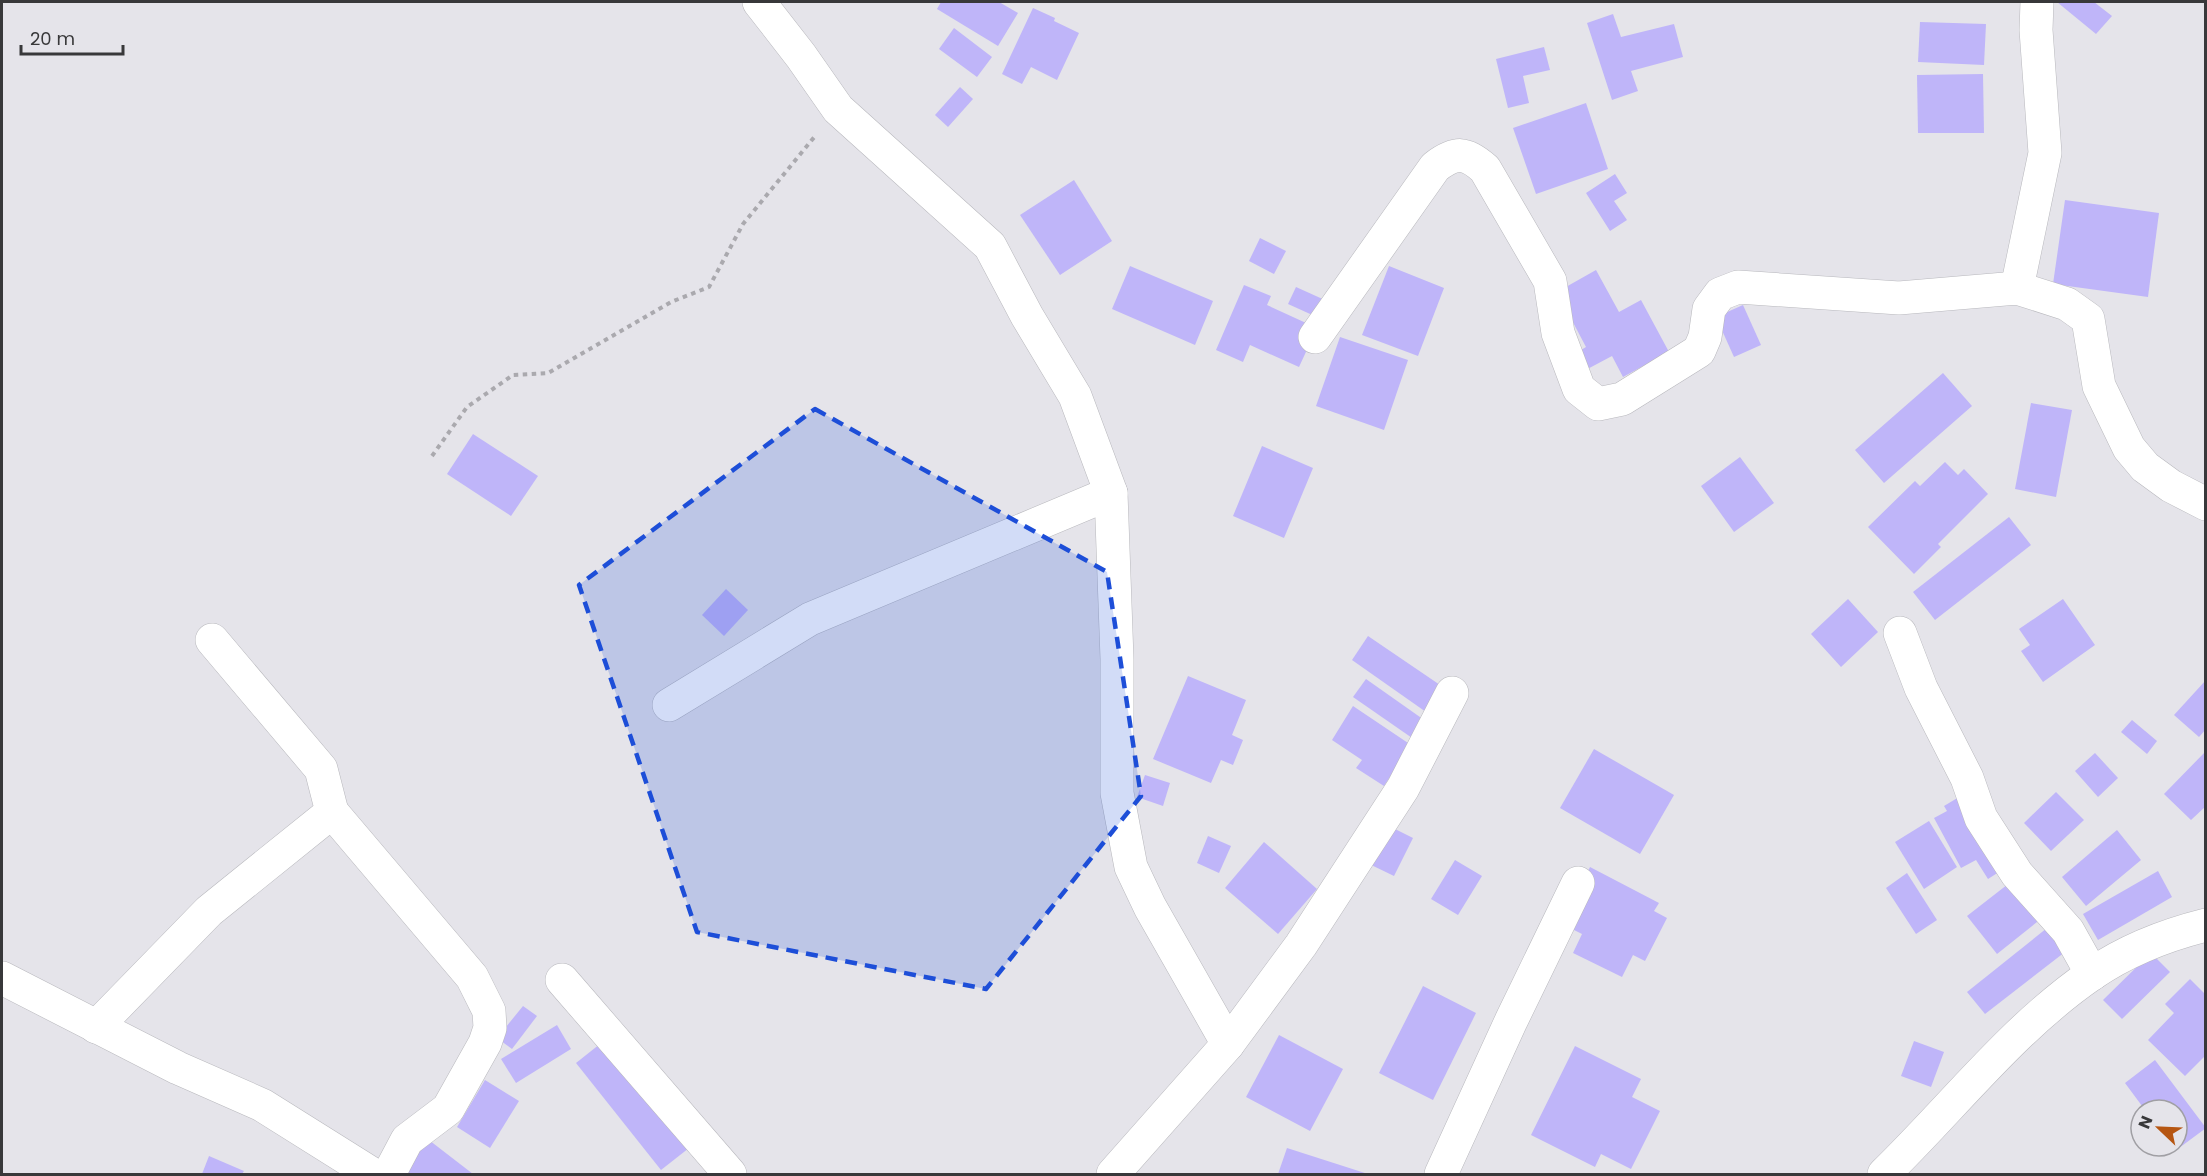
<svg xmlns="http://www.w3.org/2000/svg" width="2207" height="1176" viewBox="0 0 2207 1176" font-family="Poppins,sans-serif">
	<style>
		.building { fill: #bfb5f9 }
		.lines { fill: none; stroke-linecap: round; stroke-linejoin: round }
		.street-casing { stroke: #b8b8bd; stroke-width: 34 }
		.path { stroke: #aaa9ae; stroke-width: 4; stroke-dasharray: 4.5 4.5; stroke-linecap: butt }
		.street { stroke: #fff; stroke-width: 33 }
		.marked { fill: #1d4ed8; fill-opacity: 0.2; stroke: #1d4ed8; stroke-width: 4.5; stroke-dasharray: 12 8; stroke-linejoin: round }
	</style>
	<rect width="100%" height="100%" fill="#e5e4ea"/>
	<g class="building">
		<polygon points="941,2 999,2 1018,13 998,46 937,9"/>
		<polygon points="2057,2 2094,2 2112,16 2096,34"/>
		<polygon points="1033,8 1055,18 1054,21 1079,33 1057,80 1031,67 1022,84 1002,74"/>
		<polygon points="1613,14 1621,37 1674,24 1683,57 1631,71 1638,91 1612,100 1587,23"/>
		<polygon points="1920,22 1986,24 1984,65 1918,62"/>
		<polygon points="954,28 992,57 977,77 939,49"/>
		<polygon points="1544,47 1550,70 1523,76 1529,103 1508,108 1496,59"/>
		<polygon points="1983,74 1984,133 1918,133 1917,75"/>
		<polygon points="960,87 973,99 948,127 935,115"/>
		<polygon points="1586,103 1608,169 1536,194 1513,128"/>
		<polygon points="1615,174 1627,193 1614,201 1627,220 1610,231 1586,193"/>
		<polygon points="1074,180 1112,241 1060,275 1020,215"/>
		<polygon points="2065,200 2159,213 2148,297 2053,284"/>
		<polygon points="1260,238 1286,251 1274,274 1249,261"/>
		<polygon points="1130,266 1213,301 1195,345 1112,309"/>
		<polygon points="1389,266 1444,288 1418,356 1362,335"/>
		<polygon points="1596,270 1619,312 1641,300 1669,352 1623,377 1612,356 1580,373 1571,356 1586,347 1557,292"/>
		<polygon points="1244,285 1271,296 1267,305 1317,328 1299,367 1250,345 1243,362 1216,350"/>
		<polygon points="1296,287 1327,301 1319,318 1288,304"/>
		<polygon points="1743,305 1761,345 1734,357 1716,317"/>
		<polygon points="1340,337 1408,360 1384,430 1316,406"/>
		<polygon points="1943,373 1972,406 1884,483 1855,450"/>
		<polygon points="2031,403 2072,410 2056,497 2015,489"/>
		<polygon points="473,434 538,476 511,516 447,474"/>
		<polygon points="1262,446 1313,468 1284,538 1233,516"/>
		<polygon points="1740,457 1774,503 1734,532 1701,486"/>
		<polygon points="1945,462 1958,475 1964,469 1988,494 1938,544 1941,547 1914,574 1868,527 1915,481 1920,486"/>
		<polygon points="2009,517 2031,545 1935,620 1913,592"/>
		<polygon points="726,589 748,610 724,636 702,615"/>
		<polygon points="1848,599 1878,632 1841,667 1811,634"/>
		<polygon points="2063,599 2095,645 2043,682 2021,651 2030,645 2019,629"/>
		<polygon points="1368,636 1443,687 1426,712 1352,660"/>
		<polygon points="1188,676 1246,700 1232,735 1243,740 1233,765 1221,760 1211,783 1153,759"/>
		<polygon points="1366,679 1427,722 1415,740 1353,697"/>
		<polygon points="2206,680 2206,729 2199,737 2174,715"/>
		<polygon points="1353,706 1411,745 1384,786 1356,768 1362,760 1332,740"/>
		<polygon points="2132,720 2157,741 2147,754 2121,732"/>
		<polygon points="1594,749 1674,795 1640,854 1560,808"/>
		<polygon points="2206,751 2206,806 2191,820 2164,794"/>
		<polygon points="2095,753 2118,778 2098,797 2075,771"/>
		<polygon points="1145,775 1170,783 1163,806 1137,797"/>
		<polygon points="2056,792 2084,820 2051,851 2024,823"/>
		<polygon points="1959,797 2002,870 1988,879 1976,860 1961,868 1934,818 1947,811 1944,806"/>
		<polygon points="1929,821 1957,867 1924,889 1895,842"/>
		<polygon points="1383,823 1413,838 1394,876 1363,861"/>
		<polygon points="2117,830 2141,860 2086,906 2062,877"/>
		<polygon points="1208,836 1231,846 1219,873 1197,863"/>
		<polygon points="1264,842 1317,889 1278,934 1225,888"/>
		<polygon points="1455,860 1482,876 1458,915 1431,899"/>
		<polygon points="1590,867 1659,903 1654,911 1667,918 1645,961 1633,955 1622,977 1573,953 1582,934 1562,924"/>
		<polygon points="2158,871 2172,897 2098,940 2083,914"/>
		<polygon points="1907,873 1937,920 1916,934 1886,888"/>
		<polygon points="2012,881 2042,918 1997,954 1967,916"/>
		<polygon points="2047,928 2065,952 1985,1014 1967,992"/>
		<polygon points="2151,953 2170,972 2122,1019 2103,1000"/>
		<polygon points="2190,979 2206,995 2206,1055 2185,1076 2148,1040 2174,1013 2165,1004"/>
		<polygon points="1423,986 1476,1013 1433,1100 1379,1073"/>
		<polygon points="523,1006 537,1016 512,1049 497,1038"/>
		<polygon points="557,1025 571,1049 516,1083 501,1059"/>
		<polygon points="1279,1035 1343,1069 1310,1131 1246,1097"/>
		<polygon points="605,1040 689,1148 661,1170 576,1063"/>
		<polygon points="1914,1041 1944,1052 1931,1087 1901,1076"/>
		<polygon points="1575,1046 1641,1079 1632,1097 1660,1111 1631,1169 1601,1154 1595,1167 1531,1135"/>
		<polygon points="2155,1060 2206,1128 2175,1151 2172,1146 2177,1146 2177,1110 2145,1110 2125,1083"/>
		<polygon points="485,1080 519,1101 490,1148 457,1127"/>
		<polygon points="425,1137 473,1174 397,1174"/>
		<polygon points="1287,1148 1368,1174 1278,1174"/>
		<polygon points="209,1156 244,1171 242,1174 202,1174"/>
	</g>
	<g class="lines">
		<g class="street-casing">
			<g id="street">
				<polyline points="759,2 801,56 838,109 990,246 1027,316 1075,396 1111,493 1117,659 1117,793 1131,867 1150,907 1228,1044"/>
				<polyline points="2017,288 2045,153 2036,30 2037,2"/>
				<path d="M 1315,337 L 1435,167 C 1456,151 1466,152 1485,169 L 1550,281 L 1558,333 L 1579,389 L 1598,404 L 1622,399 L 1699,351 L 1705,337 L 1709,309 L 1720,294 L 1738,287 L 1899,298 L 2017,288 L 2067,304 L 2088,319 L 2099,386 L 2129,448 L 2145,467 L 2171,486 L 2206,504"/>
				<polyline points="1900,633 1921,688 1967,778 1981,818 2017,874 2068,931 2092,974"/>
				<polyline points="669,705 810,619 1111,493"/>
				<polyline points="332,812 472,977 489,1011 490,1028 485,1043 448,1109 407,1140 389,1174"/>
				<polyline points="2,978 178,1068 262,1105 372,1174"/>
				<polyline points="562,980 730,1174"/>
				<polyline points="96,1027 209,911 332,812 321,769 212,640"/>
				<polyline points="1113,1174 1228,1044 1301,945 1403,788 1452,693"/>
				<polyline points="1441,1174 1511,1021 1578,883"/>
				<path d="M 1884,1174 C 1953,1107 2012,1029 2092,974 C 2127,950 2166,935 2206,925"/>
			</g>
		</g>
		<polyline class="path" points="432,456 467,407 513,375 548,373 671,302 709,287 743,224 816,135"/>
		<use href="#street" class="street"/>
	</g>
	<path class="marked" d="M 815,409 L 1107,572 L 1141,796 L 986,989 L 697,932 L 579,585 Z"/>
	<rect width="2207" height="1176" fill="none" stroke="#38383a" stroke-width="6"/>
	<g transform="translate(2159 1128) rotate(293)"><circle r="28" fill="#e5e4ea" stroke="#a09fa4" stroke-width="1.5"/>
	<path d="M0-4.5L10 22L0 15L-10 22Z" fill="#b65612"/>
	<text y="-9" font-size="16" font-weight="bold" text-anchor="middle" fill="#38383a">N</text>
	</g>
	<path d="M21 45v9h102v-9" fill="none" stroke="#38383a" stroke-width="3"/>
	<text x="30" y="45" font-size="18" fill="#38383a" stroke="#e5e4ea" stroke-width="4.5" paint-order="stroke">20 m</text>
</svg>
